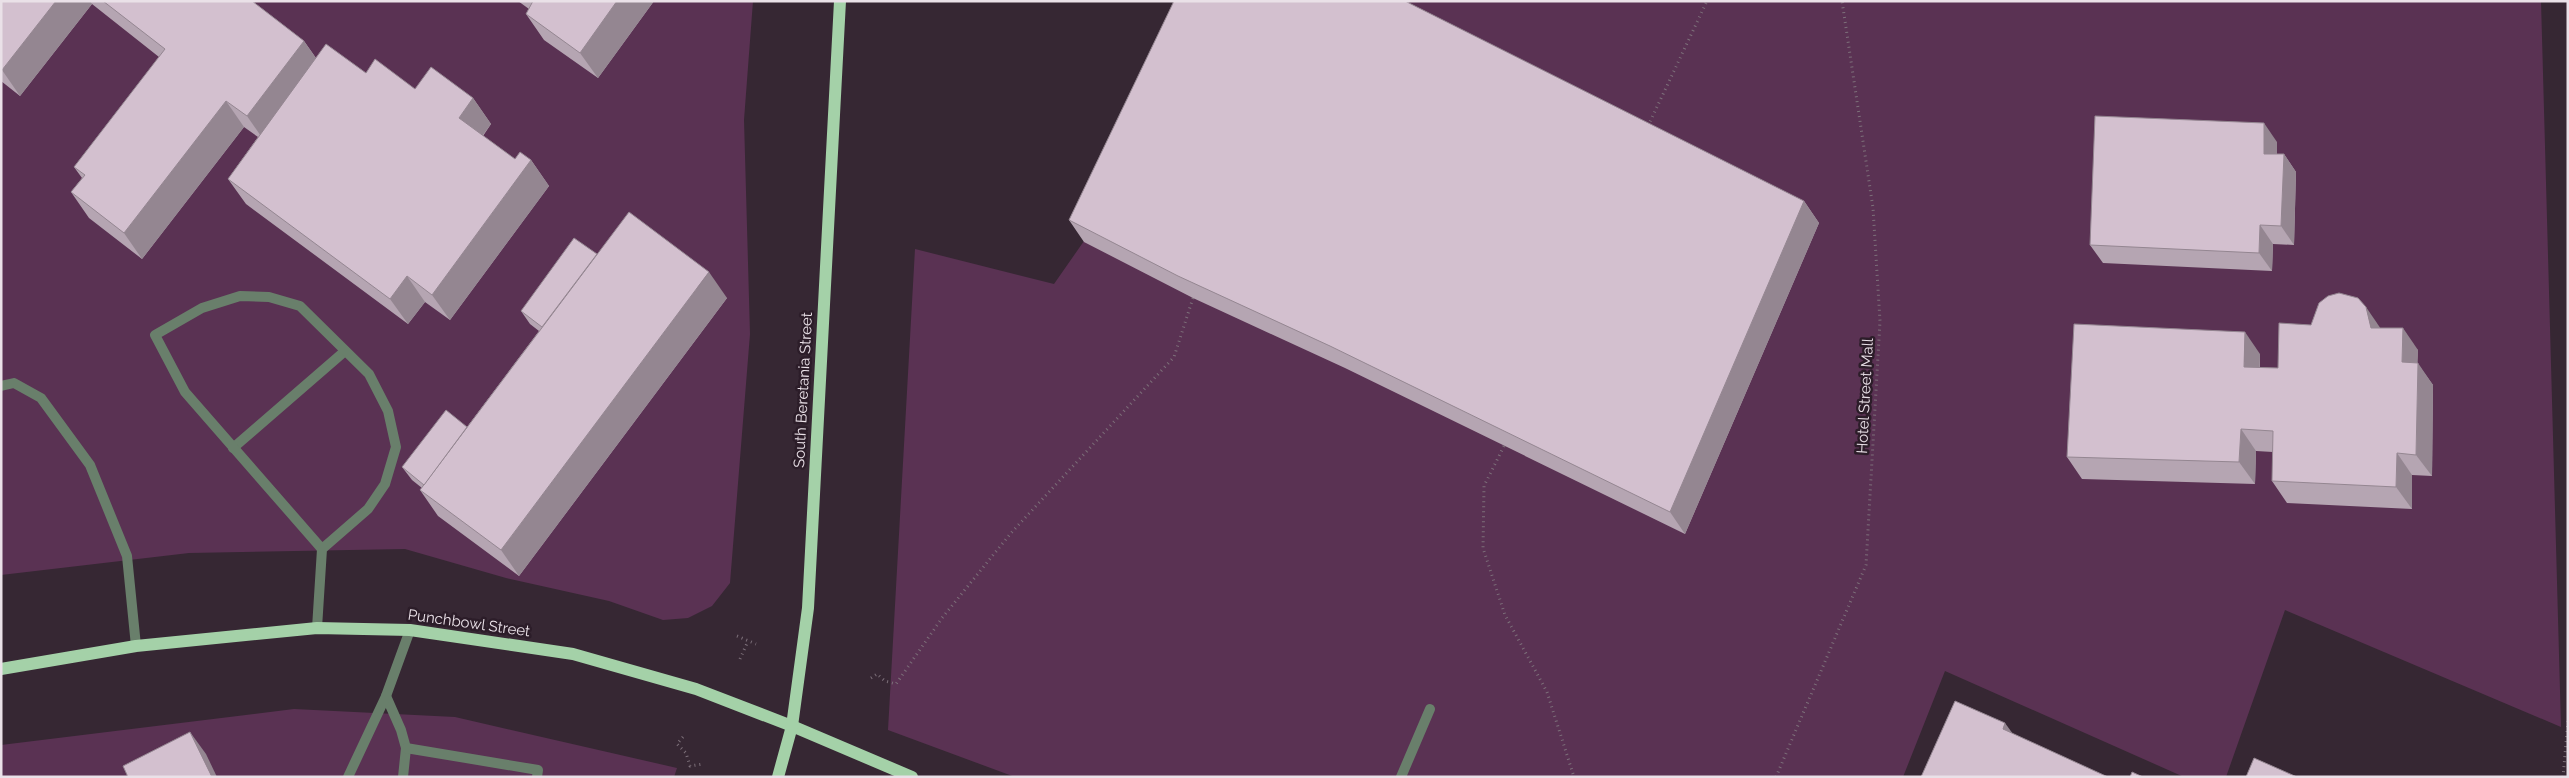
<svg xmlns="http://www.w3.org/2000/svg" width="2569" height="778" viewBox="0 0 2569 778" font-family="Raleway,sans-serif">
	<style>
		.green { fill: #5a3253 }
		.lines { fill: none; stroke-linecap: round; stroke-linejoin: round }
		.path { stroke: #7d707a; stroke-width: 3; stroke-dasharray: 1 4; stroke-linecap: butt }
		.service { stroke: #697f6b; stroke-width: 10 }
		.primary { stroke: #a4d1a8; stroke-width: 12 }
		.wall { fill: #b5a5b2 }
		.shaded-wall { fill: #948691 }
		.building { fill: #d3c0cf; stroke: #948691 }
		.labels { text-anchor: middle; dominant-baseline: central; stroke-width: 5; stroke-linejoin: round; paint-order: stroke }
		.street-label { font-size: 15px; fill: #eae1e8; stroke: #2c1d29 }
	</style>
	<rect width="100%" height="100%" fill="#362733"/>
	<g class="green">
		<polygon points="1,1 753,1 744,120 750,334 730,583 712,606 688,618 663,620 609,601 506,578 405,549 189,553 1,575"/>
		<polygon points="1200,1 2541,1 2561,727 2285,610 2226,777 2184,777 1945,671 1903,777 1015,777 888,730 915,249 1054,284 1084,241"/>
		<polygon points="294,709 455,717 677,768 674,777 1,777 1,745"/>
	</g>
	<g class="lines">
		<g class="path">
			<polyline points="1648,126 1707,1"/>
			<polyline points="1504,446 1484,486 1483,548 1505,615 1547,692 1574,777"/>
			<polyline points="737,636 756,644"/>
			<polyline points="740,659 748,641"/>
			<polyline points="871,678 877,674 885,681 896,684 942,618 1011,533 1174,357 1193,298"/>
			<polyline points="683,737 677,744 686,753 690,766 703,764"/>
			<polyline points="1776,777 1866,565 1880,321 1873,208 1842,1"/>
			<polyline points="2563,777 2568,721"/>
		</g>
		<g class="service">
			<polyline points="1,386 14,383 41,398 90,465 127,556 136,646"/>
			<polyline points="233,448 345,351"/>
			<polyline points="317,628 322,549 185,392 155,335 202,308 240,296 269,297 300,306 369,374 388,411 396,447 385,484 368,509 322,549"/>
			<polyline points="386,696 401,730 406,748 403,777"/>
			<polyline points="406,748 538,770 537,777"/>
			<polyline points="348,777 386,696 410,630"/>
			<polyline points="1401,777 1430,709"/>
		</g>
		<g class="primary">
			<polyline points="1,669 136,646 317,628 410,630 573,654 696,689 792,726 912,777"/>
			<polyline points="778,777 792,726 808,608 840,1"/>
		</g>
	</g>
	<g class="wall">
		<polygon points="1,1 252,1 304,41 316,58 366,73 415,89 473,98 491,124 483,136 515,159 531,160 549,186 450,320 425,302 408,324 246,204 228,179 258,137 244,127 142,259 89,218 71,192 82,178 74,167 159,57 92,4 20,96 1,81"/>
		<polygon points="518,1 654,1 598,78 544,40 526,14 529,9"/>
		<polygon points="2277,142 2277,154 2284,154 2296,172 2294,245 2273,244 2272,271 2103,263 2090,245"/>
		<polygon points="1804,201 1819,223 1685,534 1345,368 1193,298 1084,242 1069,220"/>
		<polygon points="597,254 727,298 519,576 438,516 420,490 422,488 412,480 402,467 467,427 539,331 530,324 521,311"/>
		<polygon points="2311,325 2380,328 2418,350 2417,363 2433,385 2432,476 2412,475 2412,509 2287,503 2272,481 2273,452 2256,451 2255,484 2082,479 2067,457 2260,354 2260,368 2278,368"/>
	</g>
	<g class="shaded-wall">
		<polygon points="56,1 90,1 92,4 20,96 2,70"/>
		<polygon points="617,1 654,1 598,78 580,53"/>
		<polygon points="304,41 322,67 265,142 247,116"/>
		<polygon points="473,98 491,124 477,143 459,118"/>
		<polygon points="226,101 244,127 142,259 124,233"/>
		<polygon points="2264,123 2277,142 2277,172 2264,154"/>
		<polygon points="2284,154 2296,172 2294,245 2281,226"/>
		<polygon points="531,160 549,186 450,320 432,295"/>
		<polygon points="1804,201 1819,223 1685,534 1670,512"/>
		<polygon points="2260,225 2273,244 2272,271 2259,253"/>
		<polygon points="709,272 727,298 519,576 501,550"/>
		<polygon points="407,276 425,302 408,324 390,299"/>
		<polygon points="2366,307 2381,329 2371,328"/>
		<polygon points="2403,328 2418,350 2417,384 2402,362"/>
		<polygon points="2245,332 2260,354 2259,389 2244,367"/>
		<polygon points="2418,363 2433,385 2432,476 2416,455"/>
		<polygon points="2241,429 2256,451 2255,484 2239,462"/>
		<polygon points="2397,453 2412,475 2412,509 2396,487"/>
		<polygon points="2005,723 2021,745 2003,729"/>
		<polygon points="190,732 206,754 217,777 212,777"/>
	</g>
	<g class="building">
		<polygon points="1,1 56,1 2,70 1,70"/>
		<polygon points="103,1 252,1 304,41 247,116 226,101 124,233 71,192 85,175 74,167 165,49"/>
		<polygon points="533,1 617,1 580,53 526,14"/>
		<polygon points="1174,1 1405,1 1804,201 1670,512 1330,346 1178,276 1069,220"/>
		<polygon points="326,44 366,73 375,59 415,89 431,67 473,98 459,118 515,159 520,152 531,160 432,295 407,276 390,299 228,179"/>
		<polygon points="2095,116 2264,123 2264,154 2284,154 2281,226 2260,225 2259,253 2090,245"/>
		<polygon points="629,212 709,272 501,550 420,490"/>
		<polygon points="574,238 597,254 542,327 521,311"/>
		<polygon points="2339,293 2358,298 2366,307 2371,328 2403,328 2402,362 2418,363 2416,455 2397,453 2396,487 2272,481 2273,431 2241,429 2239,462 2067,457 2074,324 2245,332 2244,367 2278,368 2279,323 2311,325 2319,303 2328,296"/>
		<polygon points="446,410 467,427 424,485 402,467"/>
		<polygon points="1955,701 2005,723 2003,729 2108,777 1921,777"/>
		<polygon points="190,732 212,777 128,777 123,766"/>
		<polygon points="2254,758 2297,777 2246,777"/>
		<polygon points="2132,772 2143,777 2130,777"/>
	</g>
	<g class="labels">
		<g class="street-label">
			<text transform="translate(803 390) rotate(-87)">South Beretania Street</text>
			<text transform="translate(1865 396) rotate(-87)">Hotel Street Mall</text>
			<text transform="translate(469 623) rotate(8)">Punchbowl Street</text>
		</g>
	</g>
	<rect width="2569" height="778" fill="none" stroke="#eae1e8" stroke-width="5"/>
</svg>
